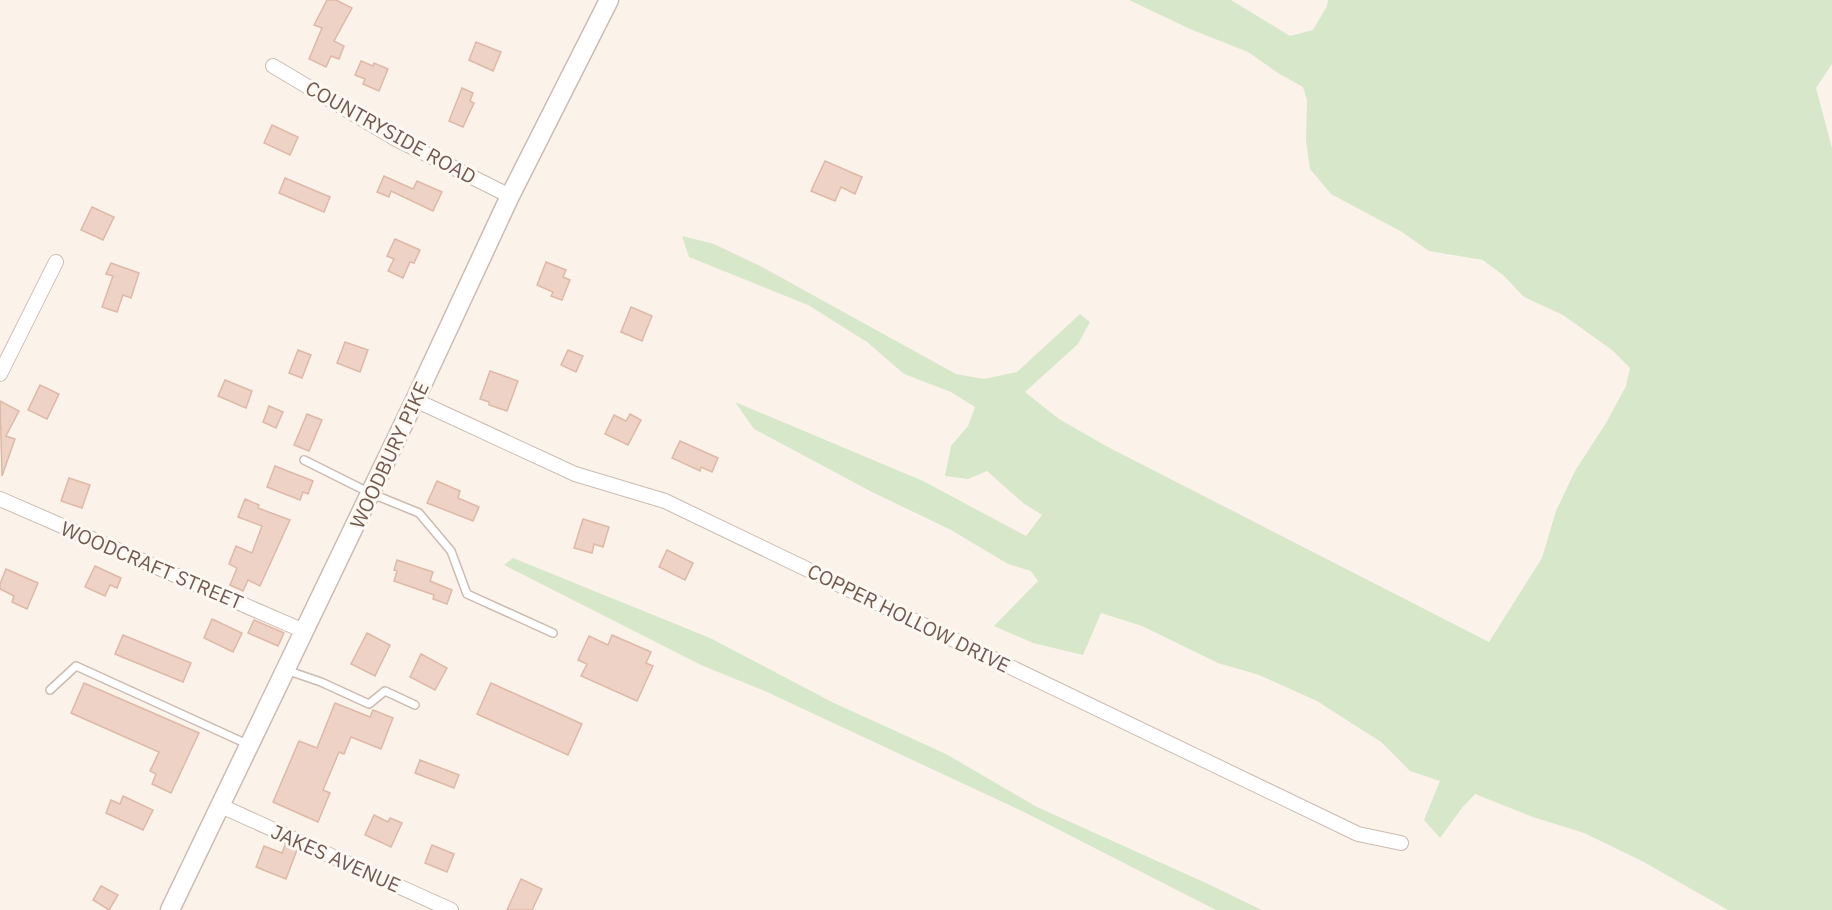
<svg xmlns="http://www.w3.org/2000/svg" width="1832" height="910" viewBox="0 0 1832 910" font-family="'IBM Plex Sans',sans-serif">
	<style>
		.green { fill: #d7e7ca }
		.building { fill: #edd2c5; stroke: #deb9a7; stroke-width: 1.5 }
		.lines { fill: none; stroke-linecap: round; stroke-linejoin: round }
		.service-casing { stroke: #ccbbb1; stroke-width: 10 }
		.minor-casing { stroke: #ccbbb1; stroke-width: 16 }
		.tertiary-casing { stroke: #ccbbb1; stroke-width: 21 }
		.service { stroke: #fff; stroke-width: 7 }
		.minor { stroke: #fff; stroke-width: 14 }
		.tertiary { stroke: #fff; stroke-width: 18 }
		.labels { text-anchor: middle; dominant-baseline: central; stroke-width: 6; stroke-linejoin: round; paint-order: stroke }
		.street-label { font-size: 20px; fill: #735a50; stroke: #fdf8f1 }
	</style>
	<rect width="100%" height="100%" fill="#fbf3ea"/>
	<g class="green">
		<polygon points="1129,0 1231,0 1290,36 1313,30 1327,6 1328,0 1832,0 1832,64 1816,88 1832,148 1832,910 1728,910 1642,861 1584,833 1533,817 1475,794 1462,808 1440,838 1424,820 1440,781 1410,771 1381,742 1317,701 1259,675 1218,663 1142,626 1101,613 1083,655 1033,643 994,626 1038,581 1031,571 1008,564 951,530 872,492 754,429 735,402 923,481 1026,536 1042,515 1023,503 987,471 968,479 945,476 951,446 968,426 975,407 951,392 904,374 867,342 808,305 689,257 682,236 714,244 760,266 956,374 984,379 1017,372 1080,314 1090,322 1078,344 1025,392 1059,419 1106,446 1489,642 1542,558 1556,511 1575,471 1606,423 1626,386 1630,368 1612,350 1563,315 1524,297 1504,276 1483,260 1429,251 1402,232 1331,194 1310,169 1306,140 1307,100 1303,87 1278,73 1248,52 1190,29"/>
		<polygon points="513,558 710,638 834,703 946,754 1037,807 1206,883 1262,910 1216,910 1026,813 767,692 701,665 504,565"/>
	</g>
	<g class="building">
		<polygon points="327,0 336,0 352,8 334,41 344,46 339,59 331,56 326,67 309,59 322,28 314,25"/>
		<polygon points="476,42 501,52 493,71 469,60"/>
		<polygon points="361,61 373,66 374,63 388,69 379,91 363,84 365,79 355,75"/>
		<polygon points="462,88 473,93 470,101 474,103 463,127 449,121"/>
		<polygon points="272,125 298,137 290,155 264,143"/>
		<polygon points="825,161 862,177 855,194 841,187 835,201 811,191"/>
		<polygon points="384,176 413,189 417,181 442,192 433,211 391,191 389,197 377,192"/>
		<polygon points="285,178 330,197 324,212 279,193"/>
		<polygon points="92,207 114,217 103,240 81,230"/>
		<polygon points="395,239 420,250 414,263 410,262 403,278 388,271 394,259 387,256"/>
		<polygon points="546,262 566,270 563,277 570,280 562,300 551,296 553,292 537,285"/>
		<polygon points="111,263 139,273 131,298 123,295 117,312 102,307 113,276 106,274"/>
		<polygon points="631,307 652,316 642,341 621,332"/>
		<polygon points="345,342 368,350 360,372 337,363"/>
		<polygon points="298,350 311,355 302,378 289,373"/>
		<polygon points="568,350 583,356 576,372 561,365"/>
		<polygon points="490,371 518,381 507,411 489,405 489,402 480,399"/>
		<polygon points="225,380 252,391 246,408 218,396"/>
		<polygon points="40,385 59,394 47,419 28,410"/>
		<polygon points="0,401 19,411 6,436 15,439 2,476"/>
		<polygon points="269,406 283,412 276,428 263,422"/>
		<polygon points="307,414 322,420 309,451 294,445"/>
		<polygon points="630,414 641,420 628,445 605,434 614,415 626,421"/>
		<polygon points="680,441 718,458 712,472 701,467 700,471 672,458"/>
		<polygon points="275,466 313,481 308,494 303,492 300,500 267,487"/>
		<polygon points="69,478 90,485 82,508 61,501"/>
		<polygon points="437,481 460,491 458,498 479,507 473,521 427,503"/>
		<polygon points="245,499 259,505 258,508 290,520 260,586 248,580 243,591 230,585 237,568 229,564 236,546 252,553 262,526 238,517"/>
		<polygon points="583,519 609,527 603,547 594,544 592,553 574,548"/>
		<polygon points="667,550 693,563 685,580 659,567"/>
		<polygon points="397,560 433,572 430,581 452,590 447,604 433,599 434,595 394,581 397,571 394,570"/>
		<polygon points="95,566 121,578 117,588 110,585 105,596 85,587"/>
		<polygon points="6,569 38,583 27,609 12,602 14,596 0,589 0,584"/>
		<polygon points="212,619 242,633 233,652 204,638"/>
		<polygon points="254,620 284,633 278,646 248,633"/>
		<polygon points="367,633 390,645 375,676 351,664"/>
		<polygon points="123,635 191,663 183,682 115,654"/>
		<polygon points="612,635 651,652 646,663 653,666 637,701 581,676 587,664 578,660 589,636 608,645"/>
		<polygon points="421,654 447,668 435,690 410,677"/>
		<polygon points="84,683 199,733 171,793 152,784 156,774 150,771 159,752 71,713"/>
		<polygon points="491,683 582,724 568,755 477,714"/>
		<polygon points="335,703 370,717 373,710 393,718 381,749 351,737 344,754 339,752 323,790 330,793 318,822 273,802 299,741 317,748"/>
		<polygon points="420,760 459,775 454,788 415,773"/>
		<polygon points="123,796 153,810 143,830 106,813 111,800 120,804"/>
		<polygon points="374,815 388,822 390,818 402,823 391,847 365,835"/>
		<polygon points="285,845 297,850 286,879 256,867 264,846 282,853"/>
		<polygon points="432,845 454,854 447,872 425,863"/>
		<polygon points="521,879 542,889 532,910 507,910"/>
		<polygon points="101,886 118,895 109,910 93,900"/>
	</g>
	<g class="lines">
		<g class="service-casing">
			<g id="service">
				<polyline points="304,460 370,493 419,513 451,551 467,594 553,633"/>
				<polyline points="286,670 321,682 369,704 385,691 415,705"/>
				<polyline points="50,690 76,666 247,744"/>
			</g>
		</g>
		<g class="minor-casing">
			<g id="minor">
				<polyline points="273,66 394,138 510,196"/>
				<polyline points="0,374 56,262"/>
				<polyline points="415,400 575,474 665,501 1358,834 1401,843"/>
				<polyline points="0,499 304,631"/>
				<polyline points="221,806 451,910"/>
			</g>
		</g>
		<g class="tertiary-casing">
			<polyline id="tertiary" points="170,910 415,400 510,196 609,0"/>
		</g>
		<use href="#service" class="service"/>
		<use href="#minor" class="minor"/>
		<use href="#tertiary" class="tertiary"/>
	</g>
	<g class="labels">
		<g class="street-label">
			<text transform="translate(391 132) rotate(29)">COUNTRYSIDE ROAD</text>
			<text transform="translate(389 455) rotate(-65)">WOODBURY PIKE</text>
			<text transform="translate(152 565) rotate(23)">WOODCRAFT STREET</text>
			<text transform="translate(909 618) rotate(26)">COPPER HOLLOW DRIVE</text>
			<text transform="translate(336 858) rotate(24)">JAKES AVENUE</text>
		</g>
	</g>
</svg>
